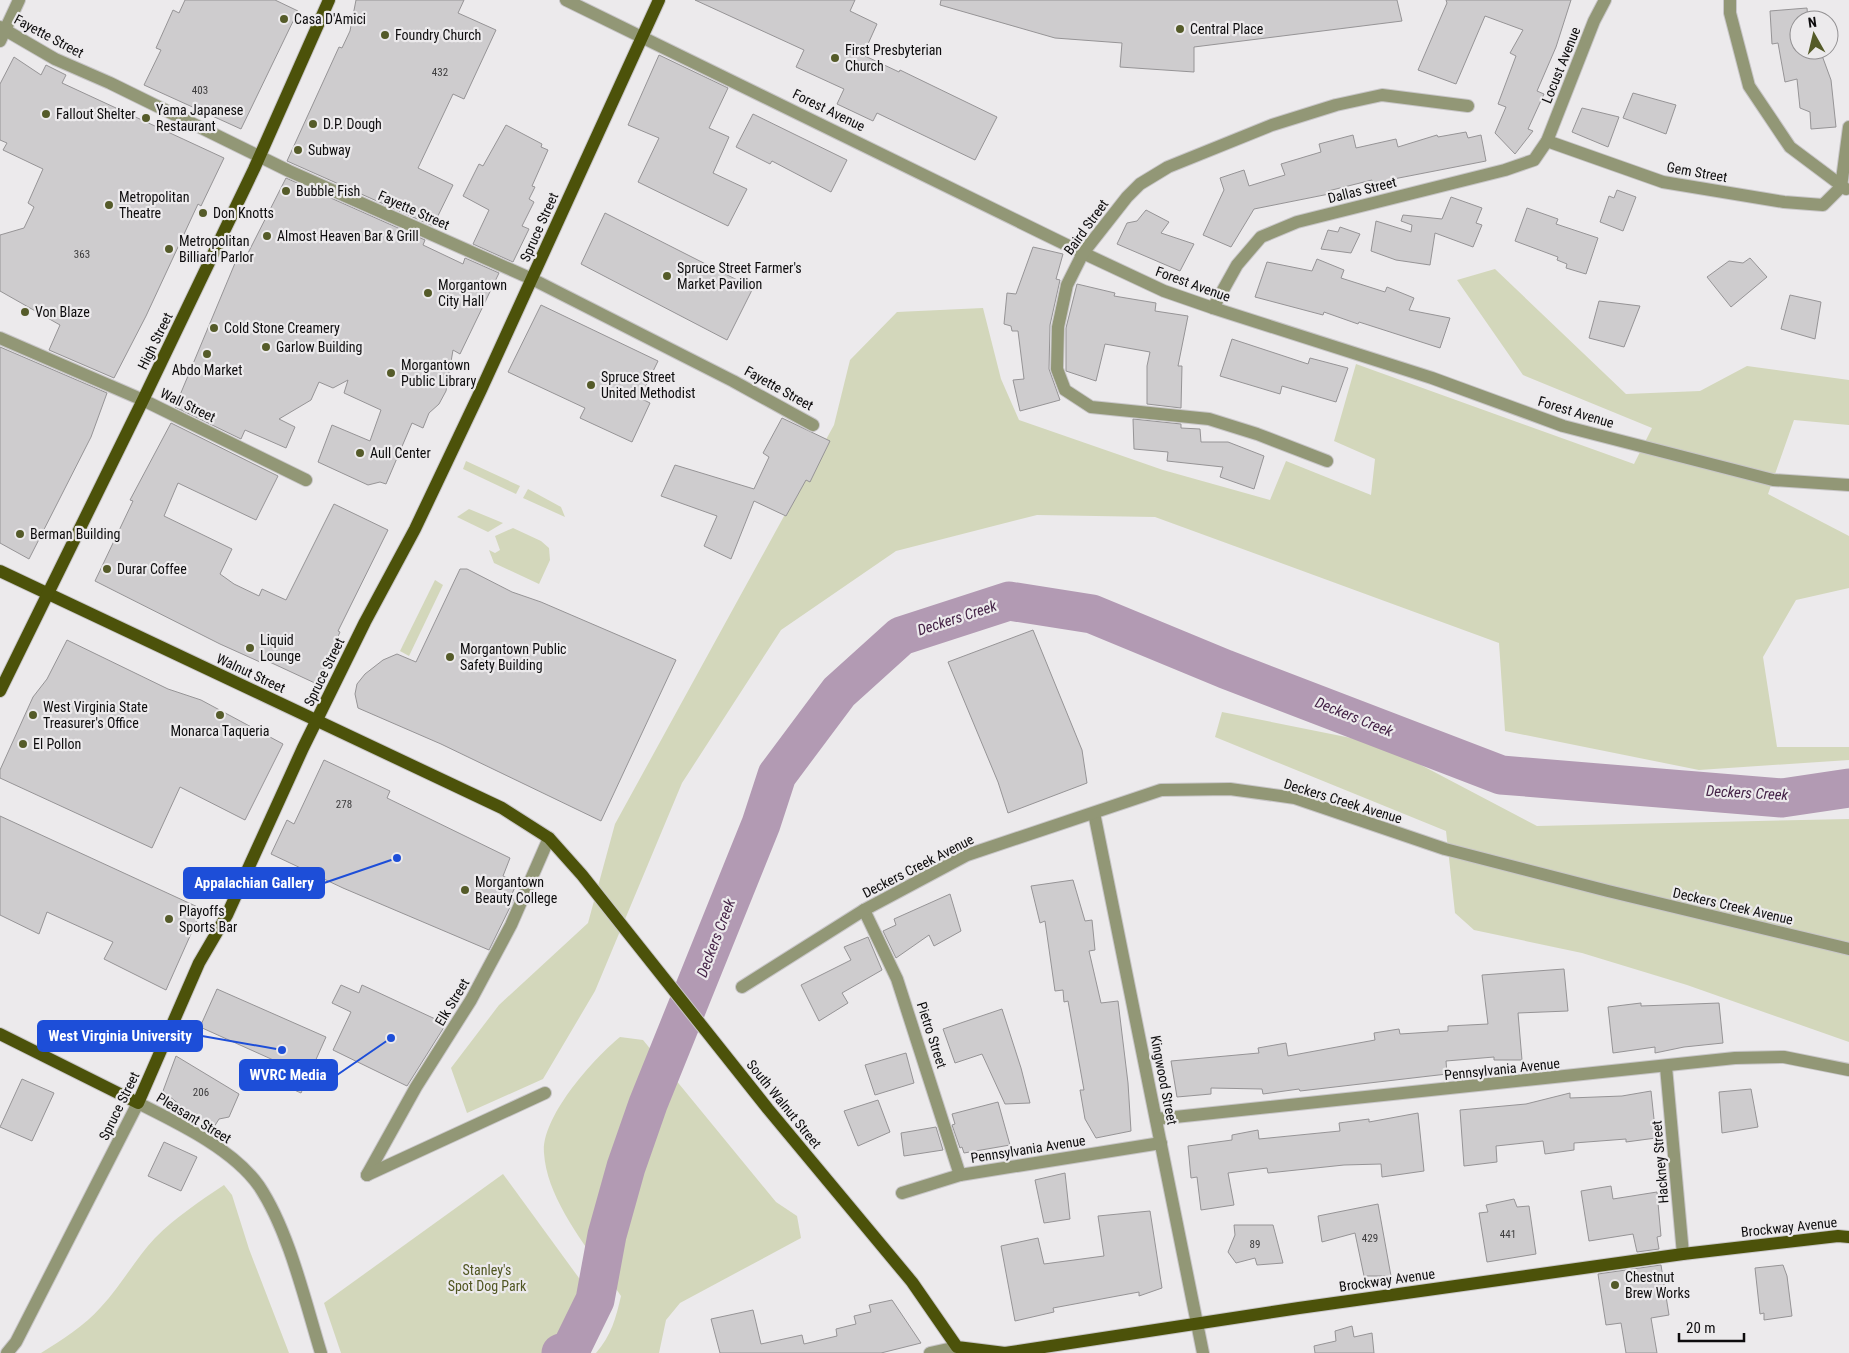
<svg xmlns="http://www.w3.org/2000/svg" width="1849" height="1353" viewBox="0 0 1849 1353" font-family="'Roboto Condensed',sans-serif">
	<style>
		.green { fill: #d3d7bb }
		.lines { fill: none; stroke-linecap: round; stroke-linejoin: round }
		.river { stroke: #b29ab3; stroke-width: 39 }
		.building { fill: #ceccce; stroke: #969496 }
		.minor-casing { stroke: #c8c6c8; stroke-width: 14 }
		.major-casing { stroke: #c8c6c8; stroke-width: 14 }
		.minor { stroke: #929776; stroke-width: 12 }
		.major { stroke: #4c520a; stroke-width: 12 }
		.poi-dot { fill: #555b29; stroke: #eceaec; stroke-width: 2 }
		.labels { text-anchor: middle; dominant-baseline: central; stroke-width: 4.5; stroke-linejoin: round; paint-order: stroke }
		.number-label { font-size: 11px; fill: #3d3c3d }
		.poi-label { font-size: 14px; fill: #0d0c0d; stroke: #eceaec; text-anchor: start }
		.street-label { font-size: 14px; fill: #0d0c0d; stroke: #eceaec }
		.park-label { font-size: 14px; fill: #505621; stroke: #eceaec }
		.water-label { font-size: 15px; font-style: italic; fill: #442246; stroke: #eceaec }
		.leader { fill: none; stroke: #1d4ed8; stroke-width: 2 }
		.callout-dot { fill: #1d4ed8; stroke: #eceaec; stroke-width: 2 }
		.callout { fill: #1d4ed8; stroke: #1d4ed8; stroke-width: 2 }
		.callout-label { font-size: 15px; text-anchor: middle; font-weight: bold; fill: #fff }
	</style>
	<rect width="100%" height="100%" fill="#eceaec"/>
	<g class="green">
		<polygon points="1495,269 1626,394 1700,391 1747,366 1849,380 1849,425 1794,420 1768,494 1849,536 1849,588 1796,600 1763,657 1777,747 1849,747 1849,760 1699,770 1505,731 1499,643 1155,517 1037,515 896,551 781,630 682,783 595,991 543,1079 467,1113 451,1068 499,1005 588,923 615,824 834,425 850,360 897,312 983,308 1001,379 1019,420 1163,470 1270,500 1286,461 1371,495 1375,459 1334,441 1356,364 1634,464 1652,428 1523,375 1457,280"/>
		<polygon points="466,461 520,486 516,494 463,469"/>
		<polygon points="528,489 561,507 565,517 523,498"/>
		<polygon points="469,509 503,523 488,532 457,517"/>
		<polygon points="513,528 541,541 549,548 550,560 539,584 494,563 489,550 495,553 500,550 495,536"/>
		<polygon points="435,580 443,585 409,656 400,651"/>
		<polygon points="1222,712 1381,744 1537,826 1849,819 1849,1042 1687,985 1582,953 1474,930 1455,913 1446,831 1215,737"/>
		<path d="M 620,1037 L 643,1040 L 776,1202 L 797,1216 L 801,1238 L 680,1303 L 666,1320 L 659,1353 L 596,1353 C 611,1336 616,1318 621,1296 C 594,1256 547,1203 544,1153 C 541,1117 594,1058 620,1037 Z"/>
		<polygon points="503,1174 595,1300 571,1349 559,1353 341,1353 324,1303"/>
		<path d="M 224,1185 L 232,1195 L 249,1249 L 289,1353 L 41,1353 C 62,1340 84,1326 101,1307 C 121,1286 135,1259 155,1238 C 176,1217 200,1201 224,1185 Z"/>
	</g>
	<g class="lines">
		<polyline class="river" points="561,1353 571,1349 595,1300 607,1235 626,1167 648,1104 761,824 777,775 839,692 901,636 1009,601 1092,614 1225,669 1501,775 1782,798 1849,788"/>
	</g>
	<g class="building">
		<polygon points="185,0 275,0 298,11 241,129 144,85 161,50 156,48 173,10 179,13"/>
		<polygon points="356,0 464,0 458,13 496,30 464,99 453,94 418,168 453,185 433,226 287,161 339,47 342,48 350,31"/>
		<polygon points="695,0 855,0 850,11 877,24 863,55 899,72 900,70 997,117 975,160 877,113 873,121 837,104 844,89 796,67 804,50"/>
		<polygon points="941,0 1397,0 1402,21 1194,47 1194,72 1120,67 1122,43 1055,38 940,5"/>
		<polygon points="1446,0 1571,0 1556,47 1537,91 1544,94 1528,129 1533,131 1515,154 1495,133 1506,107 1498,104 1516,56 1510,53 1523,30 1485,16 1456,84 1418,70 1447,3"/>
		<polygon points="1807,8 1808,20 1799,20 1799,50 1820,50 1831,80 1836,127 1811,129 1810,112 1800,108 1797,79 1785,82 1778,43 1772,44 1770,11"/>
		<polygon points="659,55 728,88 709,128 729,137 713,173 747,189 728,226 638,182 659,138 628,125"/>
		<polygon points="14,57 41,75 46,65 66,75 62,83 224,158 201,206 198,204 146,316 114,378 49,350 60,325 0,291 0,235 24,228 34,207 28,203 43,169 3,150 7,143 0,140 0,84"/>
		<polygon points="1633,93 1676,105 1666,134 1623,118"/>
		<polygon points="1582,108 1619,117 1608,147 1572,132"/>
		<polygon points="753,114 847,160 831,192 772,161 770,164 736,147"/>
		<polygon points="506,125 542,144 541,147 548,150 532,186 535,187 529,199 534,202 522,226 529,229 513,262 473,244 489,210 463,196 479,164 483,166"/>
		<polygon points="1466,132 1468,138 1481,135 1486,161 1373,183 1372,180 1328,191 1329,194 1254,209 1231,247 1203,235 1224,190 1220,178 1244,170 1249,186 1285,175 1281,164 1321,152 1319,144 1353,135 1356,148 1396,139 1398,147 1437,135 1438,137"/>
		<polygon points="286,178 425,240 423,245 463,264 465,258 499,273 460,354 453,350 446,391 439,404 429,413 423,428 412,423 386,484 380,482 368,485 318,462 332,425 370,441 381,410 344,393 348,380 333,388 319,382 311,400 279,419 295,427 286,448 245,430 241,439 175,407 238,256 245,259"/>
		<polygon points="1617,190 1636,197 1623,231 1600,222 1609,196 1614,198"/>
		<polygon points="1451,197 1482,208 1476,223 1482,225 1473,247 1435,233 1430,265 1396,260 1371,251 1376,221 1411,232 1412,225 1401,221 1403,215 1442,219"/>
		<polygon points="1527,208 1558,219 1556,224 1598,238 1586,274 1566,268 1567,264 1557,260 1558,257 1515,241"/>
		<polygon points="1146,210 1169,222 1161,233 1194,244 1180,271 1117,244 1127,223 1137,221"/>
		<polygon points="605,213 753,288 727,340 581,264"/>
		<polygon points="1340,227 1360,234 1351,253 1321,249 1328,230 1338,232"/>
		<polygon points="1033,247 1063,254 1056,279 1060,280 1050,325 1049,369 1060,400 1020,411 1013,380 1024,379 1018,331 1012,331 1011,326 1004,324 1007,293 1016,294"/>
		<polygon points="1750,258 1767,277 1731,307 1707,277 1729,261 1743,263"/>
		<polygon points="1317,259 1344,270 1341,278 1385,292 1387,287 1414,298 1409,310 1450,318 1440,348 1359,322 1358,324 1324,312 1323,315 1255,297 1267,262 1312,271"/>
		<polygon points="1077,284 1115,293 1114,296 1156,303 1155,311 1188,316 1178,366 1182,366 1181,408 1147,404 1147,366 1150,352 1105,344 1096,381 1066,371 1066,328"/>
		<polygon points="1790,295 1821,302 1815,339 1781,329"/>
		<polygon points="1599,301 1640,306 1624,347 1589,338"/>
		<polygon points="541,305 658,361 640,398 650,403 632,442 580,418 585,408 508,372"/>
		<polygon points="1232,339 1308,364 1310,358 1348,368 1336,402 1282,386 1280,394 1220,376"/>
		<polygon points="0,347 107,393 91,437 29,559 0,543"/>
		<polygon points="782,418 830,441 810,482 806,480 786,516 754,501 731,559 704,546 717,516 661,496 675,465 754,489 769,457 763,453"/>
		<polygon points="1133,419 1181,424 1181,428 1200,429 1201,442 1228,442 1264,456 1254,489 1220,477 1223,467 1167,461 1168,452 1134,449"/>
		<polygon points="171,423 278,476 256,520 178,483 164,516 232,549 220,574 234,584 259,596 262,589 286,600 334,504 388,530 338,631 340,632 317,684 261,658 260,662 220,644 95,581 133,501 130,500"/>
		<polygon points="460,569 467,569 512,592 541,602 676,660 601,821 441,744 358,708 355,694 357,684 365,674 383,660 397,654 416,662"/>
		<polygon points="1033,630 1082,750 1087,783 1008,813 998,782 948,662"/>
		<polygon points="67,640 168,689 201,700 283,744 245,820 180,787 152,848 0,778 0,770 33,697 47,679"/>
		<polygon points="324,760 390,791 387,798 510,858 503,876 517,883 511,896 514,899 489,950 343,888 271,854 287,820 294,824"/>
		<polygon points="0,816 202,909 166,990 104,959 113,942 47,912 39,934 0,915"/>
		<polygon points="1073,880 1085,921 1092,920 1095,950 1089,951 1101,1003 1118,1001 1128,1083 1131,1131 1096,1138 1085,1119 1080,1090 1084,1090 1068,1001 1064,1002 1063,990 1055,991 1045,921 1040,923 1031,886"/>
		<polygon points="950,894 961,931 934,946 929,935 896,958 883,931 896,925 894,919"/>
		<polygon points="868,937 882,970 842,993 848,1003 819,1021 801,985 851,960 844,947"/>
		<polygon points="1564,969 1568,1011 1518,1013 1522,1060 1494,1060 1494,1057 1446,1061 1447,1074 1300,1091 1299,1089 1263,1094 1262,1089 1211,1088 1211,1094 1177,1097 1171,1061 1259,1053 1258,1048 1286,1043 1288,1056 1375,1040 1374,1033 1399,1029 1400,1034 1448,1031 1448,1026 1488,1024 1482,975"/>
		<polygon points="341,985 359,993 362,985 446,1024 407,1086 333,1050 351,1012 332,1003"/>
		<polygon points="217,989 326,1037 301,1093 272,1080 280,1063 200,1027"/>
		<polygon points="1641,1003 1641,1006 1719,1003 1723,1043 1684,1047 1655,1053 1655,1047 1613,1053 1608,1007"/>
		<polygon points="1002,1009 1021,1068 1030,1103 1005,1104 982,1054 955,1063 943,1029"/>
		<polygon points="906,1053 914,1083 875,1095 865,1065"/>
		<polygon points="176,1056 239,1094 229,1117 219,1119 214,1127 192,1115 163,1091"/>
		<polygon points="22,1079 54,1093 32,1141 0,1127"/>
		<polygon points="1751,1089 1758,1127 1722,1133 1719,1092"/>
		<polygon points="1651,1091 1656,1138 1626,1142 1626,1139 1574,1143 1574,1150 1545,1154 1543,1141 1496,1146 1497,1162 1464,1166 1460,1110 1526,1104 1570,1093 1570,1098 1622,1096"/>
		<polygon points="878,1100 890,1132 858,1146 844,1111"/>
		<polygon points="998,1102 1010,1145 964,1153 962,1147 960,1148 952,1125 955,1124 952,1114"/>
		<polygon points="1418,1113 1424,1171 1382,1177 1381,1164 1344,1165 1268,1173 1267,1168 1228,1173 1234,1205 1201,1210 1197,1177 1191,1178 1188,1146 1232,1140 1232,1135 1258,1130 1259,1139 1340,1131 1339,1123 1369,1119 1369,1122"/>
		<polygon points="936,1127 943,1150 904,1156 901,1133"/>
		<polygon points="164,1142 197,1157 181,1191 148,1176"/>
		<polygon points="1065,1173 1070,1219 1044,1223 1035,1180"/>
		<polygon points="1611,1186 1613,1199 1657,1192 1661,1236 1657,1237 1659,1249 1637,1252 1633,1234 1589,1241 1581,1191"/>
		<polygon points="1514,1199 1517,1207 1529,1206 1536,1254 1487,1262 1479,1213 1488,1212 1486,1205"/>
		<polygon points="1378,1204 1391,1276 1364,1276 1355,1233 1322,1242 1318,1216"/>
		<polygon points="1150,1211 1162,1288 1139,1296 1139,1292 1053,1308 1054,1312 1015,1321 1001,1246 1038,1238 1044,1264 1104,1256 1098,1216"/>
		<polygon points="1234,1225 1273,1225 1283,1263 1257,1265 1255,1258 1236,1263 1228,1252 1235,1235"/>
		<polygon points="1661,1265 1669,1315 1651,1318 1657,1353 1626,1353 1621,1323 1606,1325 1598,1274"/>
		<polygon points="1783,1265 1787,1276 1792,1316 1764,1320 1764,1313 1760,1314 1755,1268"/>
		<polygon points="892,1300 921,1343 881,1353 720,1353 711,1319 753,1310 761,1344 802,1335 804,1344 837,1336 836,1329 856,1324 854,1316 871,1312 869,1305"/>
		<polygon points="1352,1326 1354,1337 1372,1333 1374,1353 1315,1353 1314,1346 1336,1341 1335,1331"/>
	</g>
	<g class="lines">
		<g class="minor-casing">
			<g id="minor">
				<polyline points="566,0 1083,253 1164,291 1213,308 1432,378 1563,426 1773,480 1849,485"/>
				<polyline points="1730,0 1730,13 1749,86 1790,147 1846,189"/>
				<polyline points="0,27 55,59 110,83 289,171 532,279 733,381 813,425"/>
				<polyline points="0,41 19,0"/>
				<polyline points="1547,141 1663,182 1784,202 1823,205 1841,187 1849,127"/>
				<polyline points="1213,308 1237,265 1261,237 1297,222 1505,170 1534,160 1547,141 1594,21 1605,0"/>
				<polyline points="0,338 143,400 306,480"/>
				<polyline points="1327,461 1257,434 1209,419 1091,407 1065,390 1057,369 1058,327 1067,285 1083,253 1127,197 1140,184 1168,167 1272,125 1336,105 1382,95 1468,106"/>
				<polyline points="1094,813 1203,1353"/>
				<polyline points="864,910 897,979 960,1175"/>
				<polyline points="742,987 864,910 967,855 1161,790 1230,789 1295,798 1445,849 1608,891 1849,949"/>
				<polyline points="1666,1067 1683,1254"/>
				<polyline points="1156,1119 1735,1058 1784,1057 1849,1070"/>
				<polyline points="367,1175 416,1087 471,1000 511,925 549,838"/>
				<polyline points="367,1175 545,1093"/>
				<polyline points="902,1193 960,1175 1161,1143"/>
				<path d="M 7,1353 L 16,1342 L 138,1103 C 178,1123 233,1149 259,1186 C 289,1231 305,1301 321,1353"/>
				<polyline points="930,1353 957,1347 958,1353"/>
			</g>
		</g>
		<g class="major-casing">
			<g id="major">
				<polyline points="0,571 502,808 549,838 582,875 768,1109 912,1282 957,1347 1005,1353 1299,1308 1683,1254 1838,1236 1849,1237"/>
				<polyline points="0,691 143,400 254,169 329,0"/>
				<polyline points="0,1034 138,1103 199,963 227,915 303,748 365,622 415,529 481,390 659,0"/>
			</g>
		</g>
		<use href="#minor" class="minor"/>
		<use href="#major" class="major"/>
	</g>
	<g class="poi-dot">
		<circle cx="284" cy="19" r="5"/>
		<circle cx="1180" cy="29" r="5"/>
		<circle cx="385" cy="35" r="5"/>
		<circle cx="835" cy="58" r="5"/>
		<circle cx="46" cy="114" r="5"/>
		<circle cx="146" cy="118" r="5"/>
		<circle cx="313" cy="124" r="5"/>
		<circle cx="298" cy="150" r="5"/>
		<circle cx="286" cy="191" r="5"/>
		<circle cx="109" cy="205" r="5"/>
		<circle cx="203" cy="213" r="5"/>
		<circle cx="267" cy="236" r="5"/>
		<circle cx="169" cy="249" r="5"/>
		<circle cx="667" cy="276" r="5"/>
		<circle cx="428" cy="293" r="5"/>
		<circle cx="25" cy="312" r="5"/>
		<circle cx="214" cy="328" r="5"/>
		<circle cx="266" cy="347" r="5"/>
		<circle cx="207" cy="354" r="5"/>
		<circle cx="391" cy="373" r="5"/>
		<circle cx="591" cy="385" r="5"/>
		<circle cx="360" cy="453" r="5"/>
		<circle cx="20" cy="534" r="5"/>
		<circle cx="107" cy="569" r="5"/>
		<circle cx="250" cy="648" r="5"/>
		<circle cx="450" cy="657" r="5"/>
		<circle cx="33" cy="715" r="5"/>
		<circle cx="220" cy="715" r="5"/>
		<circle cx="23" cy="744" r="5"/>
		<circle cx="465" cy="890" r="5"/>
		<circle cx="169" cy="919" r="5"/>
		<circle cx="1615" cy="1285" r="5"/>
	</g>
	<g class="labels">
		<g class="number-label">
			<text x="440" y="72">432</text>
			<text x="200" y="90">403</text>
			<text x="82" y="254">363</text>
			<text x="344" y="804">278</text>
			<text x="201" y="1092">206</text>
			<text x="1508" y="1234">441</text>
			<text x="1370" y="1238">429</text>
			<text x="1255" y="1244">89</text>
		</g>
		<g class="poi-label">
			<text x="294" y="19">Casa D'Amici</text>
			<text x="1190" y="29">Central Place</text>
			<text x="395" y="35">Foundry Church</text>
			<text x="845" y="50">First Presbyterian<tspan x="845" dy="16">Church</tspan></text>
			<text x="156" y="110">Yama Japanese<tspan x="156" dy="16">Restaurant</tspan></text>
			<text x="56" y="114">Fallout Shelter</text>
			<text x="323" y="124">D.P. Dough</text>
			<text x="308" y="150">Subway</text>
			<text x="296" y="191">Bubble Fish</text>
			<text x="119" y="197">Metropolitan<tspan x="119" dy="16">Theatre</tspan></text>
			<text x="213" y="213">Don Knotts</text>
			<text x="277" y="236">Almost Heaven Bar &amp; Grill</text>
			<text x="179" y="241">Metropolitan<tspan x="179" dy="16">Billiard Parlor</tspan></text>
			<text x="677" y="268">Spruce Street Farmer's<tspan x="677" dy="16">Market Pavilion</tspan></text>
			<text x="438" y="285">Morgantown<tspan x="438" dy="16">City Hall</tspan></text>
			<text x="35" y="312">Von Blaze</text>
			<text x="224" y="328">Cold Stone Creamery</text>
			<text x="276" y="347">Garlow Building</text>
			<text x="401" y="365">Morgantown<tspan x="401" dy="16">Public Library</tspan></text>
			<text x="207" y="370" text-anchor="middle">Abdo Market</text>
			<text x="601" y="377">Spruce Street<tspan x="601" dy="16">United Methodist</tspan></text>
			<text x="370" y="453">Aull Center</text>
			<text x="30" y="534">Berman Building</text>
			<text x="117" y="569">Durar Coffee</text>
			<text x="260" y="640">Liquid<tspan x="260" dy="16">Lounge</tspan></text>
			<text x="460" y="649">Morgantown Public<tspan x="460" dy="16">Safety Building</tspan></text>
			<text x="43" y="707">West Virginia State<tspan x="43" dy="16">Treasurer's Office</tspan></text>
			<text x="220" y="731" text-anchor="middle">Monarca Taqueria</text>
			<text x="33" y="744">El Pollon</text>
			<text x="475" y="882">Morgantown<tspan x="475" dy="16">Beauty College</tspan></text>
			<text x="179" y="911">Playoffs<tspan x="179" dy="16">Sports Bar</tspan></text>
			<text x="1625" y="1277">Chestnut<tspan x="1625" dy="16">Brew Works</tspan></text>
		</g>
		<g class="street-label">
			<text transform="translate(49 36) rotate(28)">Fayette Street</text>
			<text transform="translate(1561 65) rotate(-68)">Locust Avenue</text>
			<text transform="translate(829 110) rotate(26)">Forest Avenue</text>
			<text transform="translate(1697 172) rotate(10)">Gem Street</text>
			<text transform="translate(1362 190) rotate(-14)">Dallas Street</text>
			<text transform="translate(414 210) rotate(24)">Fayette Street</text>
			<text transform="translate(539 227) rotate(-66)">Spruce Street</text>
			<text transform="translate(1086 227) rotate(-54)">Baird Street</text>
			<text transform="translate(1193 284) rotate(20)">Forest Avenue</text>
			<text transform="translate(155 341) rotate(-64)">High Street</text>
			<text transform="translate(779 388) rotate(29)">Fayette Street</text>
			<text transform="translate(188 405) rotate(26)">Wall Street</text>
			<text transform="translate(1576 412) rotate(17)">Forest Avenue</text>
			<text transform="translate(324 672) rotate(-64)">Spruce Street</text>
			<text transform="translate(251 673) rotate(25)">Walnut Street</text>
			<text transform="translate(1343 801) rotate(17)">Deckers Creek Avenue</text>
			<text transform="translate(918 866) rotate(-27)">Deckers Creek Avenue</text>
			<text transform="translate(1733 906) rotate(13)">Deckers Creek Avenue</text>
			<text transform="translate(452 1002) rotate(-59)">Elk Street</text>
			<text transform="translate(932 1035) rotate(72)">Pietro Street</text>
			<text transform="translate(1502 1069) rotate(-6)">Pennsylvania Avenue</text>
			<text transform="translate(1164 1080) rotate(79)">Kingwood Street</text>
			<text transform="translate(784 1104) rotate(51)">South Walnut Street</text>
			<text transform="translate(119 1106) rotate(-64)">Spruce Street</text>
			<text transform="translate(194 1118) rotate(31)">Pleasant Street</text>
			<text transform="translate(1028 1149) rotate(-9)">Pennsylvania Avenue</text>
			<text transform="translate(1660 1162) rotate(-95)">Hackney Street</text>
			<text transform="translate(1789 1227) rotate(-6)">Brockway Avenue</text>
			<text transform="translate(1387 1280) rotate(-8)">Brockway Avenue</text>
		</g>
		<g class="park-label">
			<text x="487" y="1270">Stanley's<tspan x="487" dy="16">Spot Dog Park</tspan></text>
		</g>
		<g class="water-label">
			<text transform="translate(957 618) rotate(-18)">Deckers Creek</text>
			<text transform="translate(1354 717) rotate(22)">Deckers Creek</text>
			<text transform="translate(1747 793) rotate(3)">Deckers Creek</text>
			<text transform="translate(716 938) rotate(-69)">Deckers Creek</text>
		</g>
	</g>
	<path class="leader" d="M397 858L324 883M282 1050L202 1036M391 1038L337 1075"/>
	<g class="callout-dot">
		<circle cx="397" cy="858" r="5"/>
		<circle cx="282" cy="1050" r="5"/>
		<circle cx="391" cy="1038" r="5"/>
	</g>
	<g class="callout">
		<rect x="184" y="868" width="140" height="30" rx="5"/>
		<rect x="38" y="1021" width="164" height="30" rx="5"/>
		<rect x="240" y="1060" width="97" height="30" rx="5"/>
	</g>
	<g class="callout-label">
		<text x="254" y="888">Appalachian Gallery</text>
		<text x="120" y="1041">West Virginia University</text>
		<text x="288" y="1080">WVRC Media</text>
	</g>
	<g transform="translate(1814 35) rotate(352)"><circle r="24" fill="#eceaec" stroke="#939193"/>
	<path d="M0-4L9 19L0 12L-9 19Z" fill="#555b29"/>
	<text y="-8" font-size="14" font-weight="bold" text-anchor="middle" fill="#0d0c0d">N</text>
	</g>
	<path d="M1679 1333v8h65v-8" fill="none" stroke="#0d0c0d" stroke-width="2.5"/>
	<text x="1686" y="1333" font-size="15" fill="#0d0c0d" stroke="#eceaec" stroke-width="4" paint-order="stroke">20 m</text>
</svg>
